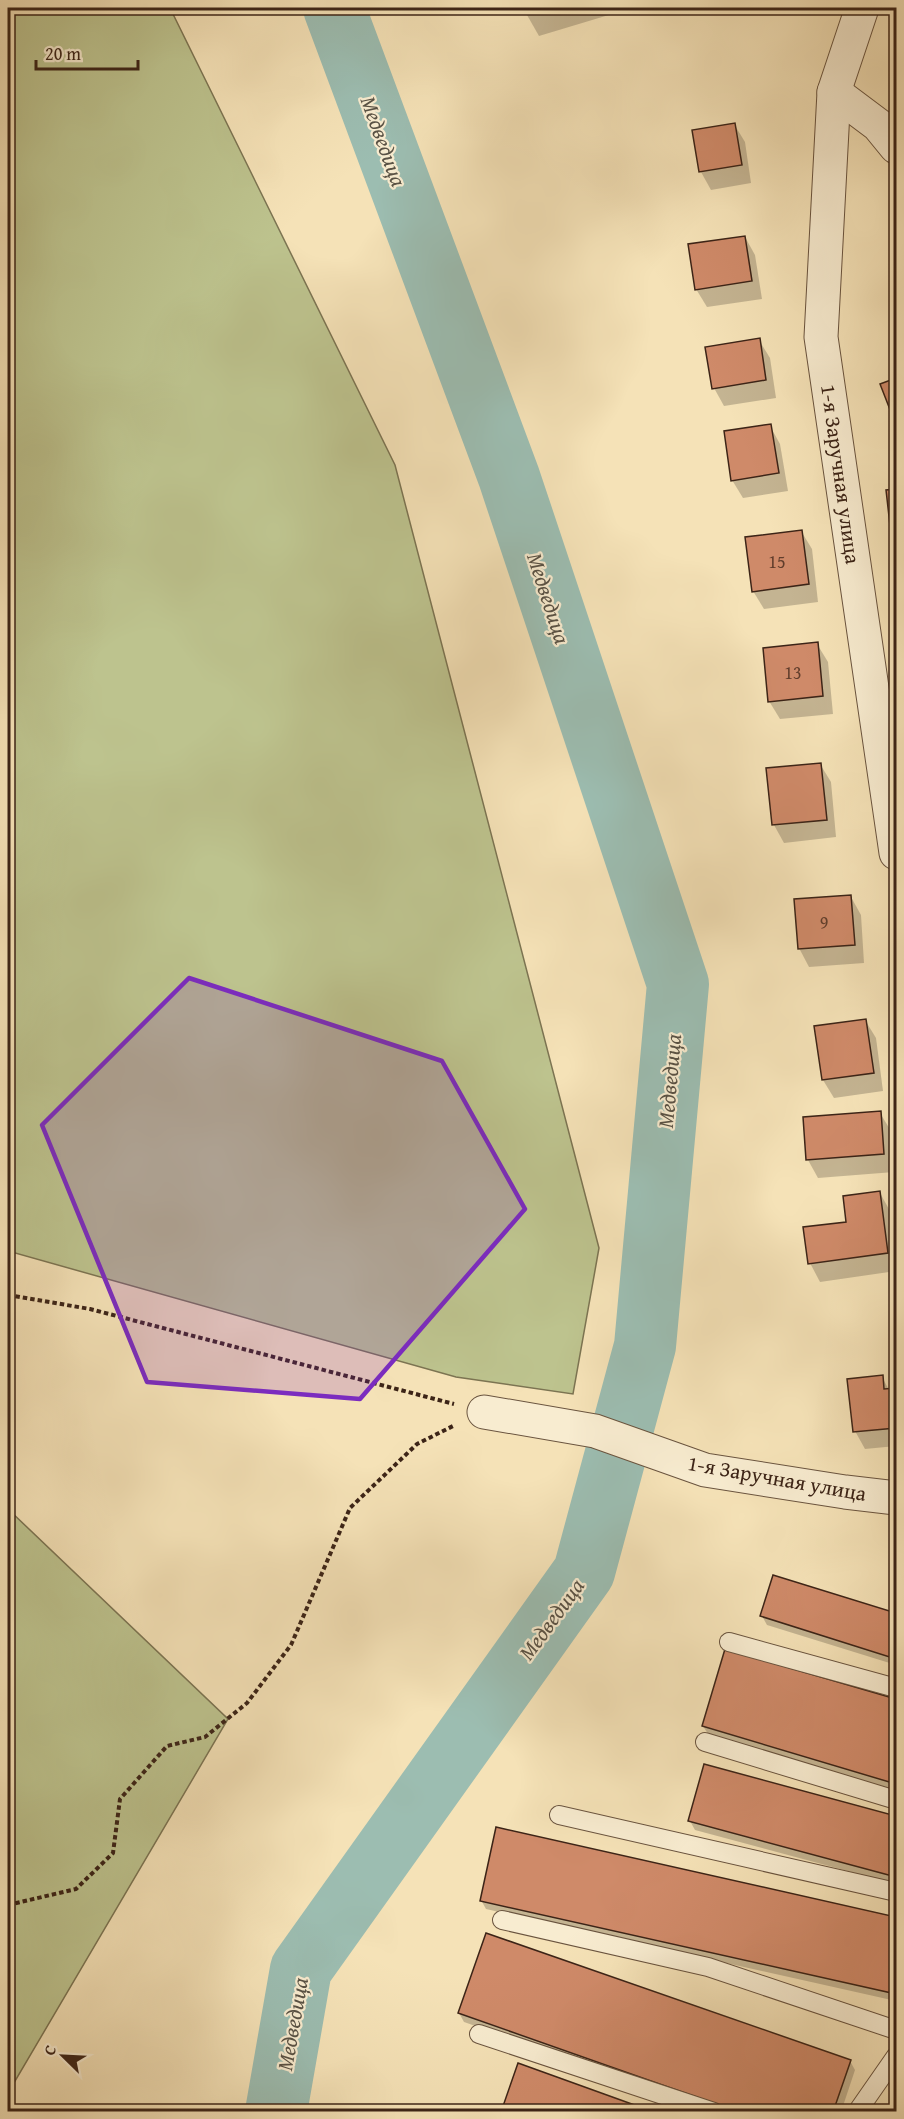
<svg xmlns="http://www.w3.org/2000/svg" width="904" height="2119" viewBox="0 0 904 2119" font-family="'Gentium Book Plus',serif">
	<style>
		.green { fill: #bdc38e; stroke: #7c7452; stroke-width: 1.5 }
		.shadow { fill: #0003 }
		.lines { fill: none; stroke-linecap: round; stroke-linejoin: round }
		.river { stroke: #9cbdb1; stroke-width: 62 }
		.building { fill: #cf8a69; stroke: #3c2417; stroke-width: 1.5 }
		.service-casing { stroke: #6a543f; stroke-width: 20 }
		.minor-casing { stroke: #6a543f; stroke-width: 35 }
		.path { stroke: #3c2417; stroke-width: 4; stroke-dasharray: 4.5 3; stroke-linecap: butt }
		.service { stroke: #f8ecd0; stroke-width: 18 }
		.minor { stroke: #f8ecd0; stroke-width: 33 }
		.marked { fill: #7b2cbf; fill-opacity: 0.2; stroke: #7b2cbf; stroke-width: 4.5; stroke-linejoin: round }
		.labels { text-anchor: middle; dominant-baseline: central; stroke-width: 4.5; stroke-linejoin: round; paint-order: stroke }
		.number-label { font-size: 18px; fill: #613e2c }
		.street-label { font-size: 21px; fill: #3c2417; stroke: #f8ecd0 }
		.water-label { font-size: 22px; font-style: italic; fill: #595245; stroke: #f8ecd0 }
	</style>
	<rect width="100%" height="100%" fill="#f5e2b7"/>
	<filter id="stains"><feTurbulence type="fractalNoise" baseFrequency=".00333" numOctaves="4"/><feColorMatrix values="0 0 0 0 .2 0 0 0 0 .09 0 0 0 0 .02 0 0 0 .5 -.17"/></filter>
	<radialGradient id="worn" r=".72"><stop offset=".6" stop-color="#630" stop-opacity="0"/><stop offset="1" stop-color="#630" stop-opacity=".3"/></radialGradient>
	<g class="green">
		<polygon points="8,8 170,8 395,465 599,1248 573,1394 456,1377 8,1251"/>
		<polygon points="8,1509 228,1719 8,2093"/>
	</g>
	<g class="shadow">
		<polygon points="523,8 632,8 539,36"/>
		<polygon points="734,124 745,142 751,183 711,190 701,172"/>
		<polygon points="745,237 755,255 762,299 707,307 696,289"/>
		<polygon points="759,340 770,358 776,398 724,406 714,388"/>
		<polygon points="896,379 896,421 882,385"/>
		<polygon points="770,426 780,444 788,491 743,498 732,480"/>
		<polygon points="896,490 896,541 892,533 887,491"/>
		<polygon points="801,531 812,549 818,602 764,609 753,591"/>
		<polygon points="817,644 828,662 833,714 780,719 769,701"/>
		<polygon points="820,764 831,782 836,837 784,843 774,825"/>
		<polygon points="851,897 861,915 864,963 809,967 799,948"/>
		<polygon points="865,1020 876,1038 883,1091 834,1098 823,1080"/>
		<polygon points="880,1113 891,1131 894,1172 818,1178 808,1160"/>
		<polygon points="880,1193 890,1211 896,1271 820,1282 810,1263"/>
		<polygon points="882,1377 889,1390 896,1390 896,1446 865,1449 855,1431"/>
		<polygon points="774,1576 896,1615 896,1665 767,1625 762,1616"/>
		<polygon points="726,1650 896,1701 896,1790 708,1734 703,1726"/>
		<polygon points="705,1765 896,1817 896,1884 695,1830 690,1821"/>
		<polygon points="497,1829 896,1919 896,2001 486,1909 481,1900"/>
		<polygon points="459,2013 850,2061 855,2070 841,2112 721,2112 464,2022"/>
	</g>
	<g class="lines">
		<polyline class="river" points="276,2112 301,1969 584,1572 645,1346 678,984 509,477 334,8"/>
	</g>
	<g class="building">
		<polygon points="735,123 742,165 699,172 692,130"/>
		<polygon points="745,236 752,281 695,290 688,244"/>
		<polygon points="760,338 766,380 712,389 705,347"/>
		<polygon points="896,378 896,425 880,384"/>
		<polygon points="771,424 779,473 731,481 724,431"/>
		<polygon points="896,489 896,533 891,534 886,490"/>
		<polygon points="802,530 809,584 752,592 745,537"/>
		<polygon points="818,642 823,696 768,702 763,648"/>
		<polygon points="821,763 827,820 772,825 766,768"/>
		<polygon points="851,895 855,945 798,949 794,899"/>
		<polygon points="866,1019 874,1073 822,1080 814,1026"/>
		<polygon points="881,1111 884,1154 806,1160 803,1117"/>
		<polygon points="880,1191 888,1253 808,1264 803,1227 846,1222 843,1196"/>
		<polygon points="883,1375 884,1389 896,1388 896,1428 853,1432 847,1379"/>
		<polygon points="773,1575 896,1613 896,1659 760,1616"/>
		<polygon points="725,1649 896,1699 896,1784 702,1726"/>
		<polygon points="704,1764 896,1816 896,1877 688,1821"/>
		<polygon points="496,1827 896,1917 896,1994 480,1901"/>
		<polygon points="486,1933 851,2060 833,2112 739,2112 458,2013"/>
		<polygon points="518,2063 654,2112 501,2112"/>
	</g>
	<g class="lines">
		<g class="service-casing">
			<g id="service">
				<polyline points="729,1642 896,1688"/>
				<polyline points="705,1742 896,1800"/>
				<polyline points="559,1815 896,1892"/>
				<polyline points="502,1920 708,1967 896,2030"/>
				<polyline points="479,2034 714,2112"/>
				<polyline points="857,2112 896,2056"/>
			</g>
		</g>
		<g class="minor-casing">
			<g id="minor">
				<polyline points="862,8 834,92 821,337 896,853"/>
				<polyline points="834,92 878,125 896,147"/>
				<polyline points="484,1412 595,1431 705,1470 845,1492 896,1498"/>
			</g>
		</g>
		<g class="path">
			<polyline points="8,1295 90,1309 454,1404"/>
			<polyline points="8,1905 76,1889 113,1853 120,1799 167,1746 205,1737 247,1703 291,1645 350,1508 417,1444 453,1426"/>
		</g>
		<use href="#service" class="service"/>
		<use href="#minor" class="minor"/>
	</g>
	<path class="marked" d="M 189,978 L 442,1061 L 525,1209 L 360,1399 L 147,1382 L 42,1125 Z"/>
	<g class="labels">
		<g class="number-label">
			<text x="777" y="561">15</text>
			<text x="793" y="672">13</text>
			<text x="824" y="922">9</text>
		</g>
		<g class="street-label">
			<text transform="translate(841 474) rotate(82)">1-я Заручная улица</text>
			<text transform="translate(777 1478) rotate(10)">1-я Заручная улица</text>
		</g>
		<g class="water-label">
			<text transform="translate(384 141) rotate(70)">Медведица</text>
			<text transform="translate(549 598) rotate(72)">Медведица</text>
			<text transform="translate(669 1081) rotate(-85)">Медведица</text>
			<text transform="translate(551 1619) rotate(-54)">Медведица</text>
			<text transform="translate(292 2024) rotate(-80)">Медведица</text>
		</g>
	</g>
	<rect width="904" height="2119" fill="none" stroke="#f5e2b7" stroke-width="30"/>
	<rect x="9" y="9" width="886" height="2101" fill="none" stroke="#3c2417" stroke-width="3"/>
	<rect x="15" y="15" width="874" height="2089" fill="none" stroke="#3c2417" stroke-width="1.5"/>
	<g transform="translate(63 2056) rotate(294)" stroke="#f8ecd0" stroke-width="4.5" paint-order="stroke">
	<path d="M0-4.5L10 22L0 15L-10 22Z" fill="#3c2417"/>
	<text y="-9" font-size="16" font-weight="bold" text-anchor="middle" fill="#3c2417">С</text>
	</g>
	<path d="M36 60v9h102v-9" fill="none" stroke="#3c2417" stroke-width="3"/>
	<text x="45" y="60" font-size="18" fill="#3c2417" stroke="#f8ecd0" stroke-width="4.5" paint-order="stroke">20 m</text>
	<rect width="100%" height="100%" filter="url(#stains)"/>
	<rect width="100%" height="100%" fill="url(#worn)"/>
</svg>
